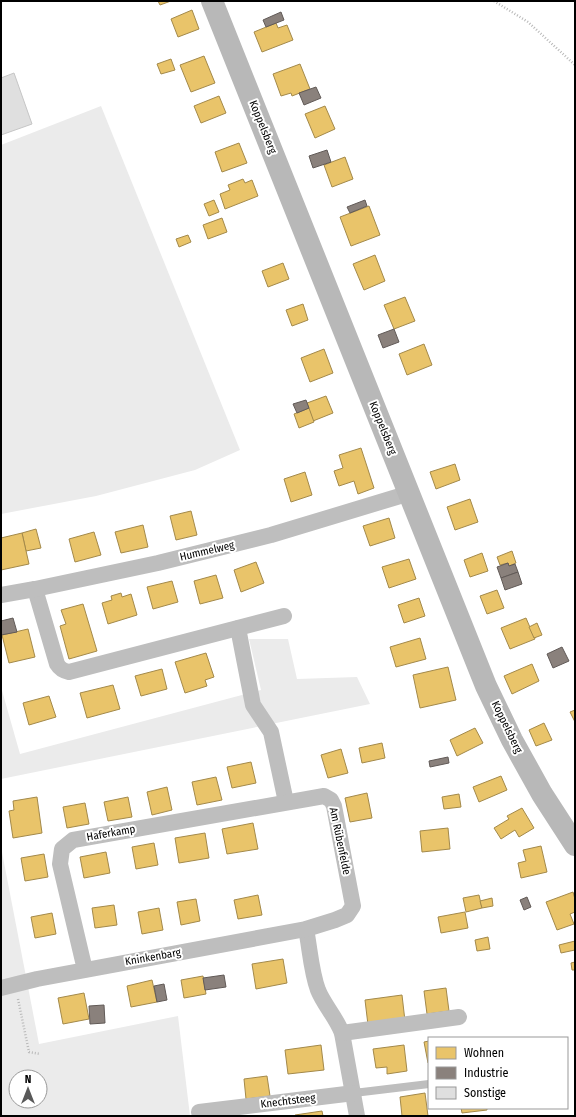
<svg xmlns="http://www.w3.org/2000/svg" width="576" height="1117" viewBox="0 0 576 1117" font-family="'Fira Sans Condensed',sans-serif">
	<style>
		.green { fill: #ebebeb; fill-rule: evenodd }
		.homes { fill: #e9c46a; stroke: #a3894a }
		.industry { fill: #8a817c; stroke: #615a57 }
		.building { fill: #dfdfdf; stroke: #c6c6c6 }
		.lines { fill: none; stroke-linecap: round; stroke-linejoin: round }
		.path { stroke: #b9b9b9; stroke-width: 2.5; stroke-dasharray: 1 2; stroke-linecap: butt }
		.lane { stroke: #bebebe; stroke-width: 8 }
		.street { stroke: #bebebe; stroke-width: 16 }
		.secondary { stroke: #b8b8b8; stroke-width: 22 }
		.labels { text-anchor: middle; dominant-baseline: central; stroke-width: 4; stroke-linejoin: round; paint-order: stroke }
		.street-label { font-size: 11px; fill: #000; stroke: #fff }
	</style>
	<rect width="100%" height="100%" fill="#fff"/>
	<g class="green">
		<polygon points="101,106 240,450 195,470 96,496 1,514 1,145"/>
		<polygon points="249,639 288,639 297,679 357,677 370,704 1,779 1,687 20,754 261,690"/>
		<path d="M 1,847 L 39,1044 L 178,1016 L 190,1116 L 1,1116 ZM 16,1077 L 40,1077 L 40,1101 L 16,1101 Z"/>
	</g>
	<g class="homes">
		<polygon points="158,1 171,1 160,5"/>
		<polygon points="192,10 199,29 178,37 171,19"/>
		<polygon points="276,23 278,28 287,25 293,40 262,52 254,32"/>
		<polygon points="204,56 215,83 191,92 180,65"/>
		<polygon points="171,59 175,70 161,74 157,64"/>
		<polygon points="300,64 310,89 292,96 291,93 281,96 273,74"/>
		<polygon points="219,96 226,113 201,123 194,106"/>
		<polygon points="325,106 335,129 315,138 305,114"/>
		<polygon points="239,143 247,163 222,172 215,152"/>
		<polygon points="345,157 353,179 332,187 324,165"/>
		<polygon points="243,179 245,183 252,180 258,196 225,209 220,194 230,190 228,185"/>
		<polygon points="214,200 219,212 209,216 204,204"/>
		<polygon points="369,206 380,235 351,246 340,217"/>
		<polygon points="222,218 227,232 208,239 203,225"/>
		<polygon points="188,235 191,242 179,247 176,239"/>
		<polygon points="375,255 385,281 364,290 353,264"/>
		<polygon points="283,263 289,279 268,287 262,271"/>
		<polygon points="405,297 415,321 394,329 384,305"/>
		<polygon points="303,304 308,320 292,326 286,310"/>
		<polygon points="424,344 432,365 407,375 399,354"/>
		<polygon points="324,349 333,373 310,382 301,358"/>
		<polygon points="326,396 333,413 313,421 307,403"/>
		<polygon points="309,408 314,422 299,428 294,414"/>
		<polygon points="361,448 374,488 358,494 354,481 339,486 334,471 343,468 339,455"/>
		<polygon points="455,464 460,480 436,489 430,472"/>
		<polygon points="305,472 312,495 291,502 284,479"/>
		<polygon points="470,499 478,522 455,530 447,507"/>
		<polygon points="191,511 197,535 176,540 170,516"/>
		<polygon points="389,518 395,538 370,546 363,526"/>
		<polygon points="143,525 148,547 121,553 115,532"/>
		<polygon points="36,529 41,548 26,551 22,533"/>
		<polygon points="94,532 101,555 75,562 69,539"/>
		<polygon points="22,533 29,564 1,570 1,538"/>
		<polygon points="512,551 516,563 509,566 508,563 500,565 497,557"/>
		<polygon points="482,553 488,571 470,577 464,560"/>
		<polygon points="409,559 416,579 389,588 382,567"/>
		<polygon points="256,562 264,583 241,592 234,570"/>
		<polygon points="216,575 223,598 200,604 194,581"/>
		<polygon points="172,581 178,602 153,609 147,587"/>
		<polygon points="497,590 504,608 487,614 480,596"/>
		<polygon points="121,593 122,597 131,594 137,615 108,624 102,603 112,600 111,596"/>
		<polygon points="419,598 425,616 404,623 398,605"/>
		<polygon points="83,604 97,651 69,659 60,626 66,624 61,610"/>
		<polygon points="526,618 535,639 510,649 501,628"/>
		<polygon points="537,623 542,635 534,638 529,627"/>
		<polygon points="28,629 35,657 9,663 2,635"/>
		<polygon points="420,638 426,659 396,667 390,647"/>
		<polygon points="206,653 214,677 205,680 207,686 185,693 175,662"/>
		<polygon points="532,664 539,681 512,694 504,676"/>
		<polygon points="448,667 456,700 420,708 413,675"/>
		<polygon points="162,669 167,689 141,696 135,676"/>
		<polygon points="113,685 120,709 87,718 80,693"/>
		<polygon points="49,696 56,717 29,725 23,703"/>
		<polygon points="575,710 575,722 570,712"/>
		<polygon points="544,723 552,740 536,746 529,730"/>
		<polygon points="475,728 483,743 457,756 450,740"/>
		<polygon points="382,743 385,758 362,763 359,748"/>
		<polygon points="341,749 348,773 328,778 321,755"/>
		<polygon points="251,762 256,783 232,788 227,767"/>
		<polygon points="501,776 507,790 479,802 473,787"/>
		<polygon points="216,777 222,800 197,805 192,782"/>
		<polygon points="167,787 172,810 152,815 147,792"/>
		<polygon points="367,793 372,818 350,822 345,798"/>
		<polygon points="459,794 461,807 444,809 442,797"/>
		<polygon points="37,797 42,833 13,838 9,811 14,810 13,801"/>
		<polygon points="128,797 132,817 108,821 104,802"/>
		<polygon points="85,803 89,824 67,828 63,807"/>
		<polygon points="522,808 534,828 519,837 515,830 501,839 494,828 509,819 507,816"/>
		<polygon points="253,823 258,849 227,854 222,829"/>
		<polygon points="448,828 450,849 422,852 420,831"/>
		<polygon points="205,833 209,858 179,863 175,838"/>
		<polygon points="154,843 158,865 136,869 132,847"/>
		<polygon points="541,846 547,872 521,878 518,863 526,861 523,850"/>
		<polygon points="106,852 110,873 84,878 80,857"/>
		<polygon points="44,854 48,877 25,881 21,858"/>
		<polygon points="573,892 575,899 575,912 570,914 574,924 557,930 546,902"/>
		<polygon points="258,895 262,915 238,919 234,900"/>
		<polygon points="479,895 482,908 466,912 463,898"/>
		<polygon points="492,898 493,906 482,908 480,901"/>
		<polygon points="196,899 200,921 181,925 177,902"/>
		<polygon points="114,905 117,925 95,928 92,908"/>
		<polygon points="159,908 163,930 142,934 138,912"/>
		<polygon points="465,912 468,928 441,933 438,917"/>
		<polygon points="52,913 56,934 35,938 31,917"/>
		<polygon points="488,937 490,949 477,951 475,940"/>
		<polygon points="575,941 575,950 561,953 559,945"/>
		<polygon points="283,959 287,983 256,989 252,964"/>
		<polygon points="575,962 575,970 572,970 571,963"/>
		<polygon points="203,976 206,994 184,998 181,980"/>
		<polygon points="152,980 157,1002 131,1007 127,986"/>
		<polygon points="446,988 449,1011 427,1014 424,991"/>
		<polygon points="84,993 89,1019 63,1024 58,998"/>
		<polygon points="402,995 405,1021 368,1025 365,1000"/>
		<polygon points="429,1041 429,1062 428,1063 424,1042"/>
		<polygon points="321,1045 324,1070 288,1074 285,1050"/>
		<polygon points="404,1045 407,1071 387,1074 387,1067 376,1068 373,1049"/>
		<polygon points="267,1076 270,1096 246,1099 244,1079"/>
		<polygon points="425,1093 428,1116 402,1116 400,1097"/>
		<polygon points="461,1108 487,1108 487,1110 462,1113"/>
		<polygon points="322,1111 323,1116 295,1116 295,1115"/>
	</g>
	<g class="industry">
		<polygon points="281,12 284,20 266,27 263,20"/>
		<polygon points="316,87 321,98 304,105 299,93"/>
		<polygon points="327,150 331,162 313,168 309,156"/>
		<polygon points="365,200 367,206 350,213 347,207"/>
		<polygon points="394,329 399,342 383,348 378,335"/>
		<polygon points="306,400 309,408 297,413 293,404"/>
		<polygon points="508,563 509,566 515,564 518,572 501,578 497,567"/>
		<polygon points="518,572 522,584 505,590 501,578"/>
		<polygon points="13,618 17,632 1,635 1,621"/>
		<polygon points="562,647 569,661 553,668 547,654"/>
		<polygon points="448,757 449,763 430,767 429,761"/>
		<polygon points="527,897 531,907 524,910 520,900"/>
		<polygon points="224,975 226,987 205,990 203,978"/>
		<polygon points="164,984 167,1000 157,1002 154,986"/>
		<polygon points="104,1005 105,1023 90,1024 89,1006"/>
	</g>
	<polygon class="building" points="14,73 32,124 1,135 1,78"/>
	<g class="lines">
		<g class="path">
			<polyline points="494,1 528,22 575,65"/>
			<polyline points="18,999 29,1052 40,1054"/>
		</g>
		<polyline class="lane" points="354,1093 429,1084"/>
		<g class="street">
			<path d="M 35,589 L 57,664 C 60,669 63,671 69,672 L 284,616"/>
			<polyline points="1,595 35,589 158,563 271,535 410,493"/>
			<polyline points="238,628 253,705 271,732 286,802"/>
			<path d="M 306,929 C 310,949 311,971 318,990 C 324,1005 336,1017 342,1033 L 357,1116"/>
			<polyline points="1,988 37,979 306,929 335,920 347,915 353,906 334,806 331,800 324,796 73,840 62,849 60,864 85,970"/>
			<polyline points="342,1033 459,1017"/>
			<polyline points="199,1112 354,1093"/>
		</g>
		<polyline class="secondary" points="212,1 486,686 512,740 542,794 575,845"/>
	</g>
	<g class="labels">
		<g class="street-label">
			<text transform="translate(263 127) rotate(68)">Koppelsberg</text>
			<text transform="translate(383 428) rotate(68)">Koppelsberg</text>
			<text transform="translate(207 551) rotate(-13)">Hummelweg</text>
			<text transform="translate(507 727) rotate(64)">Koppelsberg</text>
			<text transform="translate(111 833) rotate(-10)">Haferkamp</text>
			<text transform="translate(340 841) rotate(78)">Am Rübenfelde</text>
			<text transform="translate(153 957) rotate(-10)">Kninkenbarg</text>
			<text transform="translate(288 1101) rotate(-7)">Knechtsteeg</text>
		</g>
	</g>
	<rect width="576" height="1117" fill="none" stroke="#000000" stroke-width="4"/>
	<rect x="428" y="1037" width="140" height="72" fill="#ffffff" stroke="#999999"/>
	<rect x="436" y="1047" width="20" height="12" fill="#e9c46a" stroke="#999999"/>
	<text x="464" y="1057" font-size="12" fill="#000000">Wohnen</text>
	<rect x="436" y="1067" width="20" height="12" fill="#8a817c" stroke="#999999"/>
	<text x="464" y="1077" font-size="12" fill="#000000">Industrie</text>
	<rect x="436" y="1087" width="20" height="12" fill="#dfdfdf" stroke="#999999"/>
	<text x="464" y="1097" font-size="12" fill="#000000">Sonstige</text>
	<g transform="translate(28 1089)"><circle r="19" fill="#ffffff" stroke="#999999"/>
	<path d="M0-3L7 15L0 10L-7 15Z" fill="#595959"/>
	<text y="-6" font-size="11" font-weight="bold" text-anchor="middle" fill="#000000">N</text>
	</g>
</svg>
